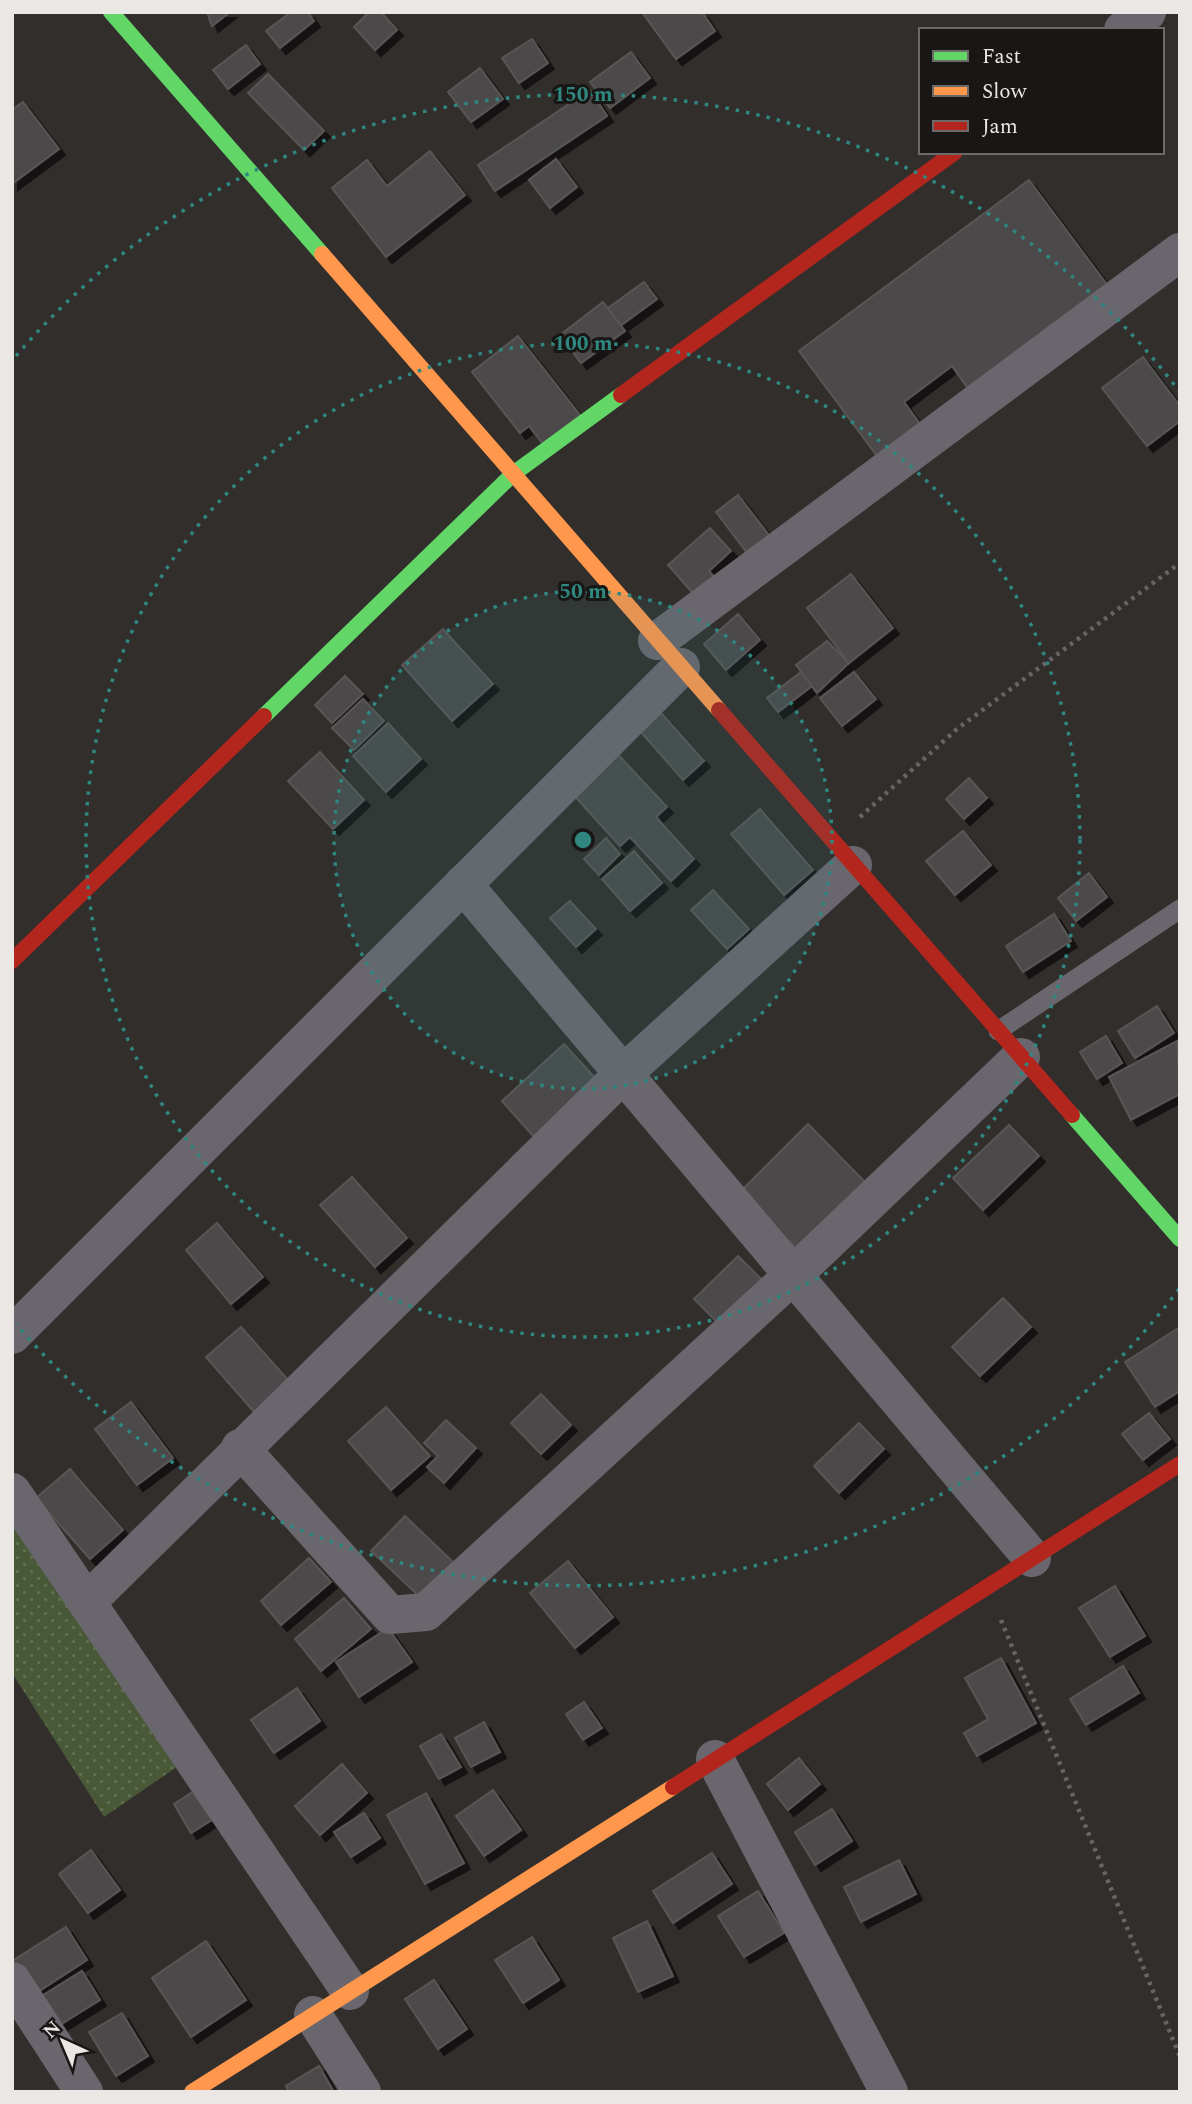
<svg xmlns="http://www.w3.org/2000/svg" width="1192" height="2104" viewBox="0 0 1192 2104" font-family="Spectral,serif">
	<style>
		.grass { fill: url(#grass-dots) }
		.building { fill: #4c4a49; stroke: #585654; stroke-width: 2; filter: url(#shadow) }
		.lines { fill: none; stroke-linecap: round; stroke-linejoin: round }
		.path { stroke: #676468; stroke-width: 4.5; stroke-dasharray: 3.5 5; stroke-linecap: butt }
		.lane { stroke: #6a666d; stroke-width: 19 }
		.street { stroke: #6a666d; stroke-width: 38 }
		.fast { stroke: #63d668; stroke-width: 16 }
		.slow { stroke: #ff974d; stroke-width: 16 }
		.jam { stroke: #b3261e; stroke-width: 16 }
		.ring { fill: none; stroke: #308780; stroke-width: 3.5; stroke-dasharray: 3.5 7 }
		.centre { fill: #308780; stroke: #181715; stroke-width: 3.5 }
		.ring-label { font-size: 21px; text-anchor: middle; font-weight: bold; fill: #308780; stroke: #181715; stroke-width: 6; stroke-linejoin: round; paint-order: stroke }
	</style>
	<defs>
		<pattern id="grass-dots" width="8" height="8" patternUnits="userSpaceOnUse" patternTransform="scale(1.75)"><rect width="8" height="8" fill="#495837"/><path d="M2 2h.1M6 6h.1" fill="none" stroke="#637054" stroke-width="1.8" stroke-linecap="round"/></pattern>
		<filter id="shadow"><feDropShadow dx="6" dy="6" stdDeviation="0" flood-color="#0009"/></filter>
	</defs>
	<rect width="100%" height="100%" fill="#312e2c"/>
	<polygon class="grass" points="12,1507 200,1751 104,1817 12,1673"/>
	<g class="building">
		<polygon points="207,12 230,12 212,26"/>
		<polygon points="291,12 308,12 314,21 280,48 266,31"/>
		<polygon points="369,12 381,12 397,30 375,50 354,27"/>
		<polygon points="642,12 702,12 715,31 676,59"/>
		<polygon points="532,39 548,63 519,83 502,58"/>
		<polygon points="246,45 260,64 228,89 213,70"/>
		<polygon points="631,52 650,78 610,108 590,82"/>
		<polygon points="480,68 503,99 471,122 448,92"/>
		<polygon points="268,74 324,131 304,150 248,93"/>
		<polygon points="590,90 607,116 495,191 478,165"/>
		<polygon points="23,102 59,149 12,184 12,110"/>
		<polygon points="430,151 465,195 386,257 332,188 367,160 387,186"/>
		<polygon points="556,159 577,187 550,208 529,180"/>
		<polygon points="1029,180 1114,294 974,397 952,366 904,402 926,432 883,464 799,351"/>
		<polygon points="644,282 657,299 620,326 608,308"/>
		<polygon points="603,302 625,331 581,363 560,335"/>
		<polygon points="518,336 580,415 543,444 529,426 520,433 472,372"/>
		<polygon points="1143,357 1180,406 1180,421 1147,446 1102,388"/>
		<polygon points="738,495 779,548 757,566 716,512"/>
		<polygon points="710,528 731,551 709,571 719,583 699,600 668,565"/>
		<polygon points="851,574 893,628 849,663 807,608"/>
		<polygon points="738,614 760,640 726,670 704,644"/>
		<polygon points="443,629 493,684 452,721 402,665"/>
		<polygon points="827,641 849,663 817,693 796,665"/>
		<polygon points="801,672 812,686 778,712 767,698"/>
		<polygon points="854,672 876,699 842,726 820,698"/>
		<polygon points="345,676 363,694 332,723 315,705"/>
		<polygon points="363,699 384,721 354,750 332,728"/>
		<polygon points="661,713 704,761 683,780 640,731"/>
		<polygon points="388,723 421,759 386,792 353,756"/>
		<polygon points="613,749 667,807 656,817 694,859 671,881 630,837 620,846 569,790"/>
		<polygon points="320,752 364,800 333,829 288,781"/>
		<polygon points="969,778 987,798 964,819 946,799"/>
		<polygon points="760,809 813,870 784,895 731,834"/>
		<polygon points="963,831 991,865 955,895 926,861"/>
		<polygon points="606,838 620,854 599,875 584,859"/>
		<polygon points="634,851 662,883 630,911 602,879"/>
		<polygon points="1089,873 1107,897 1076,921 1058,898"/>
		<polygon points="713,890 749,929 727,949 691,910"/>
		<polygon points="570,901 596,929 576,947 550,918"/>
		<polygon points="1054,914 1071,941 1023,972 1006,946"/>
		<polygon points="1157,1006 1174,1033 1135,1058 1118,1031"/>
		<polygon points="1106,1036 1122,1063 1097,1079 1080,1052"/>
		<polygon points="1177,1041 1180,1094 1131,1120 1109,1077"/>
		<polygon points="564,1044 597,1080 534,1137 502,1101"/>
		<polygon points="808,1124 865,1182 797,1249 740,1192"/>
		<polygon points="1009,1125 1039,1156 983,1210 953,1178"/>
		<polygon points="352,1177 407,1238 375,1267 320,1205"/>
		<polygon points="217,1223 263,1277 231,1304 186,1250"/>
		<polygon points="738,1256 769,1287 725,1330 694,1299"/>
		<polygon points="1003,1298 1031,1327 980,1376 952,1347"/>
		<polygon points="241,1327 290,1382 255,1413 206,1357"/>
		<polygon points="1180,1327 1180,1391 1155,1407 1125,1362"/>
		<polygon points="541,1394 571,1425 541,1454 511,1423"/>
		<polygon points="131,1402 173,1458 137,1485 95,1429"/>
		<polygon points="386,1407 430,1456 391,1490 348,1441"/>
		<polygon points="1149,1413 1170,1439 1143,1460 1122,1434"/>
		<polygon points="446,1420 476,1448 444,1483 427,1467 438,1456 424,1443"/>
		<polygon points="859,1423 884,1449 839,1493 814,1466"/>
		<polygon points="70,1469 123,1530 90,1559 36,1498"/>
		<polygon points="405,1516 453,1562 420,1597 371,1551"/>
		<polygon points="309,1558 331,1582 281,1625 261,1601"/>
		<polygon points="568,1561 613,1617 575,1648 530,1593"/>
		<polygon points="1115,1586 1145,1636 1110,1657 1079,1608"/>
		<polygon points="344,1598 371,1629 321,1671 295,1639"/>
		<polygon points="388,1628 412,1662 359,1697 336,1662"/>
		<polygon points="1001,1658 1036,1723 977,1756 964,1733 988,1719 965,1678"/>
		<polygon points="1123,1666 1139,1693 1086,1725 1070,1699"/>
		<polygon points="297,1688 320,1721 274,1753 251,1720"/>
		<polygon points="584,1702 602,1728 583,1740 566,1714"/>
		<polygon points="484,1722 500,1752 471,1767 455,1738"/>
		<polygon points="441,1734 461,1767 439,1779 420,1746"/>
		<polygon points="799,1758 820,1784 788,1810 767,1784"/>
		<polygon points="342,1764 367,1793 320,1835 295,1806"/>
		<polygon points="197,1789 215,1818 191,1833 174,1804"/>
		<polygon points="493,1790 521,1830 484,1856 456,1816"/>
		<polygon points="426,1793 464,1863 425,1884 387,1815"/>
		<polygon points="832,1809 852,1841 815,1865 795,1832"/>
		<polygon points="364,1813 380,1838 351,1857 334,1832"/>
		<polygon points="91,1850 120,1890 88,1913 59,1874"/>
		<polygon points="712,1853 732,1884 673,1923 653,1891"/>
		<polygon points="899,1860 916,1894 861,1922 844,1887"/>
		<polygon points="758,1891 784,1933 744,1957 718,1916"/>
		<polygon points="647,1921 673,1976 638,1992 613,1938"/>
		<polygon points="66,1927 87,1960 30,1997 12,1970 12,1961"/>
		<polygon points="532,1937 559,1980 523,2003 495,1960"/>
		<polygon points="206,1941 246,2000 191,2037 152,1978"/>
		<polygon points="82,1971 100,2000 50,2031 32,2002"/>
		<polygon points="434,1980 467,2029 438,2049 405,1999"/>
		<polygon points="122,2013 148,2056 116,2076 89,2032"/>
		<polygon points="319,2066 334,2092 289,2092 286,2086"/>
	</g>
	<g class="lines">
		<g class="path">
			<polyline points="860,817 957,729 1180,563"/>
			<polyline points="1001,1620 1180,2057"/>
		</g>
		<polyline class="lane" points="998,1031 1180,909"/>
		<g class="street">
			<polyline points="1123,30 1147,12"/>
			<polyline points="657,641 1180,252"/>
			<polyline points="463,884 1032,1558"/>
			<polyline points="12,1335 681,667"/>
			<polyline points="240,1448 390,1615 426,1612 793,1275 1021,1057"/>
			<polyline points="12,1492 350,1991"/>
			<polyline points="88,1601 624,1073 853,865"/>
			<polyline points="715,1759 889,2092"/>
			<polyline points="12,1981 84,2092"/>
			<polyline points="313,2015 362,2092"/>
		</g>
		<g class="fast">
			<polyline points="111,12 322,254"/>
			<polyline points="264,716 513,474 621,395"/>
			<polyline points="1072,1115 1180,1239"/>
		</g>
		<g class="slow">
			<polyline points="322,254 719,710"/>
			<polyline points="192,2092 673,1787"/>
		</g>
		<g class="jam">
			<polyline points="621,395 955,152"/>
			<polyline points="719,710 1072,1115"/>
			<polyline points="12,961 264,716"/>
			<polyline points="673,1787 1180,1464"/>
		</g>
	</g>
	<circle cx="583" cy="840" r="249" fill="#308780" fill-opacity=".12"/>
	<g class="ring">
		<circle cx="583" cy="840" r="249"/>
		<circle cx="583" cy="840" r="497"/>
		<path d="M1179 1289A746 746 0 0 1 16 1324M16 356A746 746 0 0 1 1179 391"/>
	</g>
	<circle cx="583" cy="840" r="10" class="centre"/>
	<g class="ring-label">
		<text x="583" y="101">150 m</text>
		<text x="583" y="350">100 m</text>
		<text x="583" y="598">50 m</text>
	</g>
	<rect width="1192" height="2104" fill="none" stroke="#eae7e5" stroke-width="28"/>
	<rect x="919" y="28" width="245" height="126" fill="#181715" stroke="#6c6a68" stroke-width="2"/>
	<rect x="933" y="51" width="35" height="10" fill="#63d668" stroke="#6c6a68" stroke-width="2"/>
	<text x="982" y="63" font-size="21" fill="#eae7e5">Fast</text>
	<rect x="933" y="86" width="35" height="10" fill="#ff974d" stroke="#6c6a68" stroke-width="2"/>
	<text x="982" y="98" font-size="21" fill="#eae7e5">Slow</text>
	<rect x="933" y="121" width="35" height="10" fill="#b3261e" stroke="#6c6a68" stroke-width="2"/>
	<text x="982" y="133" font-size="21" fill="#eae7e5">Jam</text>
	<g transform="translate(63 2041) rotate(316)" stroke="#181715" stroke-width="5" paint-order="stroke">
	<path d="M0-5L12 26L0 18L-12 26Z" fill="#eae7e5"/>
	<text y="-10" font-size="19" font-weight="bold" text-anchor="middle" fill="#eae7e5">N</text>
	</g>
</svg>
